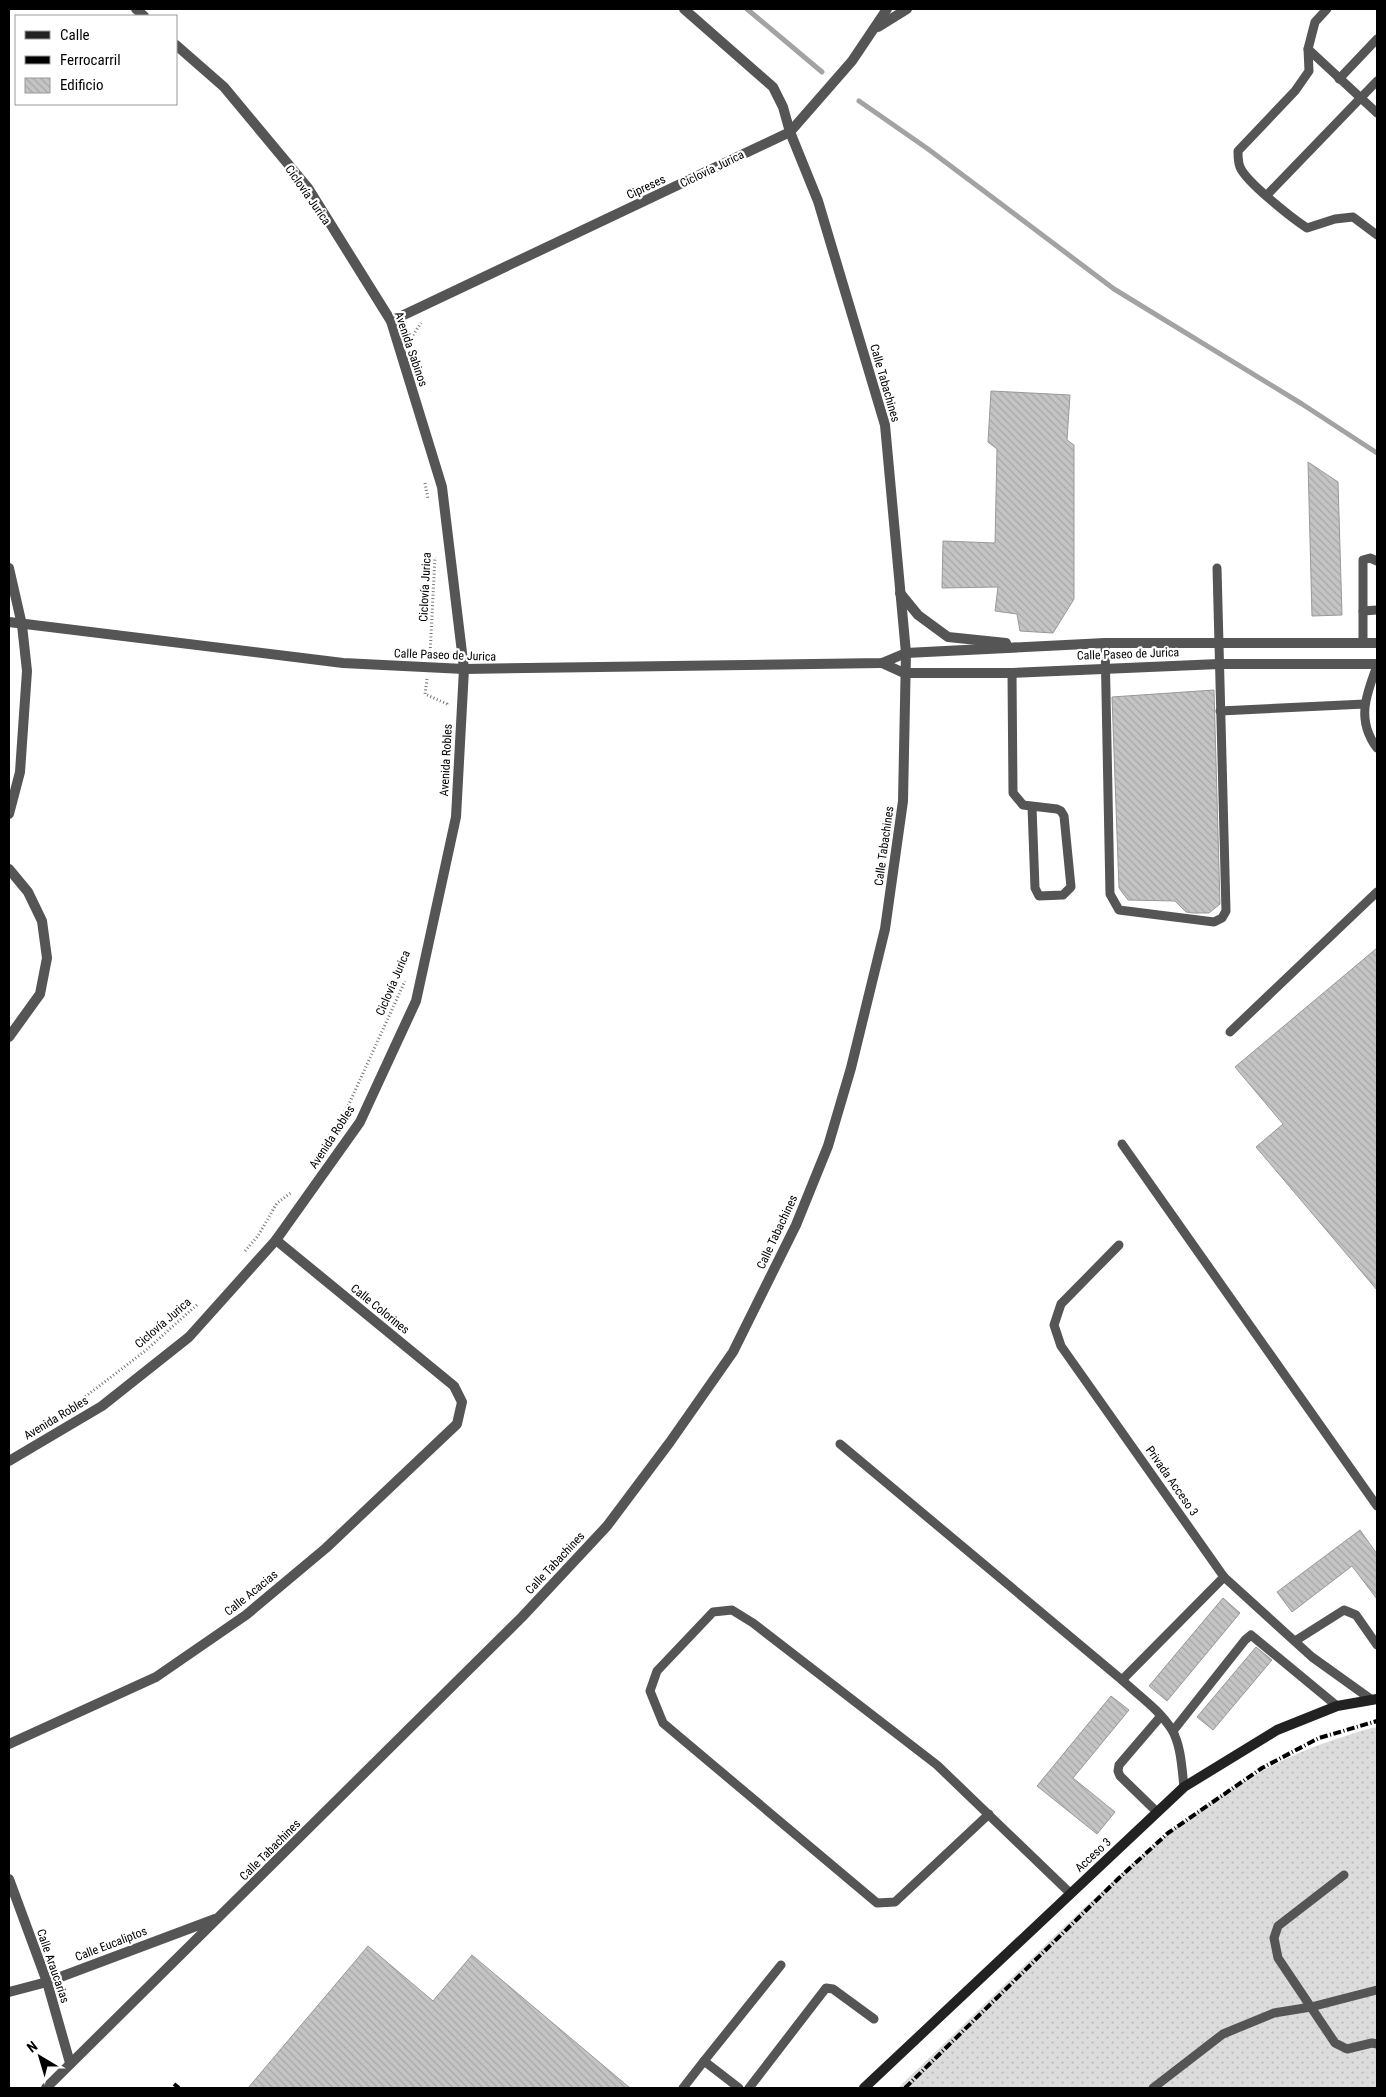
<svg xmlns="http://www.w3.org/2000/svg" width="1386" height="2097" viewBox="0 0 1386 2097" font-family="'Roboto Condensed',sans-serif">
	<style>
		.grass { fill: url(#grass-dots) }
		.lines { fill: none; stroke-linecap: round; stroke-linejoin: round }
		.stream { stroke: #a3a3a3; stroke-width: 5 }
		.building { fill: url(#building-back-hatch); stroke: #999 }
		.path { stroke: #777; stroke-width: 3; stroke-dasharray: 1 2.5; stroke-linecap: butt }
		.service { stroke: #555; stroke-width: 9 }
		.minor { stroke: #555; stroke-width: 10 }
		.tertiary { stroke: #555; stroke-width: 10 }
		.secondary { stroke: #222; stroke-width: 10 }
		.rail { stroke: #000; stroke-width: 4; stroke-dasharray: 8 2.5 1 2.5; stroke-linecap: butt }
		.labels { text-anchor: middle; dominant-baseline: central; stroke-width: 4.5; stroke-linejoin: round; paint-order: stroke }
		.street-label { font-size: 12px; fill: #000; stroke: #fff }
	</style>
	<defs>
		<pattern id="grass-dots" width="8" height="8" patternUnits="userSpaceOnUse" patternTransform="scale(1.25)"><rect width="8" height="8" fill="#dcdcdc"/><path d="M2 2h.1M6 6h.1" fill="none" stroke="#bbb" stroke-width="1.8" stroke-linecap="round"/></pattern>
		<pattern id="building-back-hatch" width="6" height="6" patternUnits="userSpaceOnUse" patternTransform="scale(1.25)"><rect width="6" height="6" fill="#c4c4c4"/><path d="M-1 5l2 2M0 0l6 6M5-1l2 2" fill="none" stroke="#a7a7a7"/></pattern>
	</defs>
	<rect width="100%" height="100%" fill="#fff"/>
	<path class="grass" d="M 1377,1727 L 1377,2088 L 898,2088 C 945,2043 992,1997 1039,1951 C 1125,1868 1214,1781 1330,1741 C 1346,1736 1361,1730 1377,1727 Z"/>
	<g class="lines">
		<g class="stream">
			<polyline points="747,9 822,72"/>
			<polyline points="859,101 928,149 1114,289 1302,404 1377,453"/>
		</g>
	</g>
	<g class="building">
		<polygon points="991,391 1070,395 1067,440 1074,445 1074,599 1053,633 1020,631 1017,614 995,611 998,587 942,588 943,541 995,543 997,449 988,442"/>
		<polygon points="1308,462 1338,482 1342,615 1312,616"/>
		<polygon points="1214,690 1220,904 1209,913 1193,913 1186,912 1175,901 1128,900 1119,888 1112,697"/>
		<polygon points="1377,948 1377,1290 1256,1147 1283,1124 1235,1067"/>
		<polygon points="1360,1530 1377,1554 1377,1599 1352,1566 1292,1612 1277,1592"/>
		<polygon points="1223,1598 1240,1613 1167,1701 1149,1686"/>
		<polygon points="1256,1647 1272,1660 1213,1730 1197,1717"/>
		<polygon points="1111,1696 1129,1710 1073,1778 1115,1812 1097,1834 1037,1786"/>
		<polygon points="368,1946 433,2001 472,1955 630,2088 248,2088"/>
	</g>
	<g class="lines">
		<g class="path">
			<polyline points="411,338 421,323"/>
			<polyline points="425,483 428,499"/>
			<polyline points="430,655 435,557"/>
			<polyline points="427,679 425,694 447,704 447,705"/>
			<polyline points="311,1165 349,1104 405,981"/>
			<polyline points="245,1251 258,1236 277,1203 292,1192"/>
			<polyline points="77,1403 145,1351 198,1304"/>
		</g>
		<g class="service">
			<path d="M 1327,9 L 1315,22 L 1308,49 L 1309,71 L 1295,91 L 1238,151 C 1238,156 1238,162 1240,167 C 1246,182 1292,218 1307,228 L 1335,219 L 1353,217 L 1377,235"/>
			<polyline points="1308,49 1377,113"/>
			<polyline points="1339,79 1377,39"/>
			<polyline points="1267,195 1377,81"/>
			<polyline points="1363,611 1377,610"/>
			<polyline points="1105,643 1110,894 1119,910 1214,922 1222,918 1226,911 1217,568"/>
			<polyline points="1363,643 1363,560 1370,558 1377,561"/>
			<path d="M 1377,666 C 1366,695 1356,720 1377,748"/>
			<polyline points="1012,673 1013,793 1023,805 1057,809 1061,811 1064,816 1071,887 1063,895 1039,896 1035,888 1032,807"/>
			<polyline points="1220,711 1365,704"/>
			<polyline points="1230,1032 1377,892"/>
			<polyline points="1122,1144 1377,1506"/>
			<polyline points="1119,1245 1061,1304 1054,1325 1061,1346 1224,1577 1312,1657 1372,1700"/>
			<path d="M 840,1444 L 1122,1680 C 1139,1696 1160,1710 1172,1730 C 1181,1745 1182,1769 1184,1787"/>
			<polyline points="1295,1641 1344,1610 1356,1615 1377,1645"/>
			<polyline points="1122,1680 1224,1577"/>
			<polyline points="1173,1731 1245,1640 1251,1635 1337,1706"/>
			<polyline points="1157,1812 1120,1776 1118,1771 1119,1765 1161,1716"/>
			<polyline points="989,1814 895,1902 877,1903 663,1723 650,1691 657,1671 713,1612 732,1610 753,1623 937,1765 1070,1893"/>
			<polyline points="1344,1875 1278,1926 1274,1938 1278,1958 1335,2043 1347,2049 1372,2043 1377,2044"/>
			<polyline points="704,2061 781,1965"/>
			<polyline points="683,2088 704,2061 739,2088"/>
			<polyline points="749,2088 826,1988 833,1989 874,2019"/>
			<polyline points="1153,2088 1223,2034 1274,2013 1311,2007 1377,1990"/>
		</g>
		<g class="minor">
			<polyline points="878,27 907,9"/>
			<polyline points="391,321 790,132 852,61 887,9"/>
			<polyline points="9,568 22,625 27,671 20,772 9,814"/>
			<polyline points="9,869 28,892 42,921 47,958 40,994 9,1037"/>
			<polyline points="9,1744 156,1677 246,1615 326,1548 457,1424 462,1402 454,1386 276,1240"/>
			<polyline points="9,1879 47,1982 70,2063"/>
			<polyline points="9,1992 47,1982 215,1919"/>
			<polyline points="46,2088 522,1617 607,1526 670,1442 733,1352 796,1225 828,1146 851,1068 885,929 903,801 906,653 885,425 818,201 790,132 783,107 773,87 684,9"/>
		</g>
		<g class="tertiary">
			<polyline points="136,9 144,16"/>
			<polyline points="900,593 918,615 948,637 1006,643"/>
			<polyline points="9,622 343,663 464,669 882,663 906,653 1105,643 1377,643"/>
			<polyline points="882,663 904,673 1012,673 1219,664 1377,664"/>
			<polyline points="9,1461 102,1406 189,1337 276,1240 360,1122 416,1001 456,817 464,669 442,487 391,321 308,188 224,87 176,45"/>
		</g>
		<polyline class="secondary" points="864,2088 1184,1787 1277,1730 1337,1706 1377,1699"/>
		<g class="rail">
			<polyline points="174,2084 179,2088"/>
			<polyline points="905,2088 1118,1879 1168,1833 1262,1768 1319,1738 1377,1721"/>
		</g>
	</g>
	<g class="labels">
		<g class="street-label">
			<text transform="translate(712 169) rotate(-26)">Ciclovía Jurica</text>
			<text transform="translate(646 187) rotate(-25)">Cipreses</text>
			<text transform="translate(308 195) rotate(55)">Ciclovía Jurica</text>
			<text transform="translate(411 349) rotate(71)">Avenida Sabinos</text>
			<text transform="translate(885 383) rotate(74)">Calle Tabachines</text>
			<text transform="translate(425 587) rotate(-87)">Ciclovía Jurica</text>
			<text transform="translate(1128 654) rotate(-2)">Calle Paseo de Jurica</text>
			<text transform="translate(445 655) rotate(2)">Calle Paseo de Jurica</text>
			<text transform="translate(446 760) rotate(-87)">Avenida Robles</text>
			<text transform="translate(884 846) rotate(-82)">Calle Tabachines</text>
			<text transform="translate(393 983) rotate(-67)">Ciclovía Jurica</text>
			<text transform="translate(332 1137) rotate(-57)">Avenida Robles</text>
			<text transform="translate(777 1232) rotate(-65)">Calle Tabachines</text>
			<text transform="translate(380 1309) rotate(39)">Calle Colorines</text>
			<text transform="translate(163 1323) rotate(-41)">Ciclovía Jurica</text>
			<text transform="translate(56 1418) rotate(-31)">Avenida Robles</text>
			<text transform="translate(1172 1481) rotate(55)">Privada Acceso 3</text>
			<text transform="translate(555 1563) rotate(-47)">Calle Tabachines</text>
			<text transform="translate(251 1593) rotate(-39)">Calle Acacias</text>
			<text transform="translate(270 1850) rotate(-45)">Calle Tabachines</text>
			<text transform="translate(1093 1855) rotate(-43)">Acceso 3</text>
			<text transform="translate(111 1944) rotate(-21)">Calle Eucaliptos</text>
			<text transform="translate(53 1966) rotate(71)">Calle Araucarias</text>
		</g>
	</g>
	<rect width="1386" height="2097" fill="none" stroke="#000000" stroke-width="20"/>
	<rect x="15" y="15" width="162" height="90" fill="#ffffff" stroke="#999999"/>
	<rect x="25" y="31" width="25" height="8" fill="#222222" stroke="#999999"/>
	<text x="60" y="40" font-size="15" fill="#000000">Calle</text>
	<rect x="25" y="56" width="25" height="8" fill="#000000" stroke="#999999"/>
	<text x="60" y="65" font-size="15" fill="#000000">Ferrocarril</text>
	<rect x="25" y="78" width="25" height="15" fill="url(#building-back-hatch)" stroke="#999999"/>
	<text x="60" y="90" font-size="15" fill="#000000">Edificio</text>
	<g transform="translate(40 2057) rotate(322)" stroke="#ffffff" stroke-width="4" paint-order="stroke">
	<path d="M0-4L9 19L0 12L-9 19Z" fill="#000000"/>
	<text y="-8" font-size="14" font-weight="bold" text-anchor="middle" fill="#000000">N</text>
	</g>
</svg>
